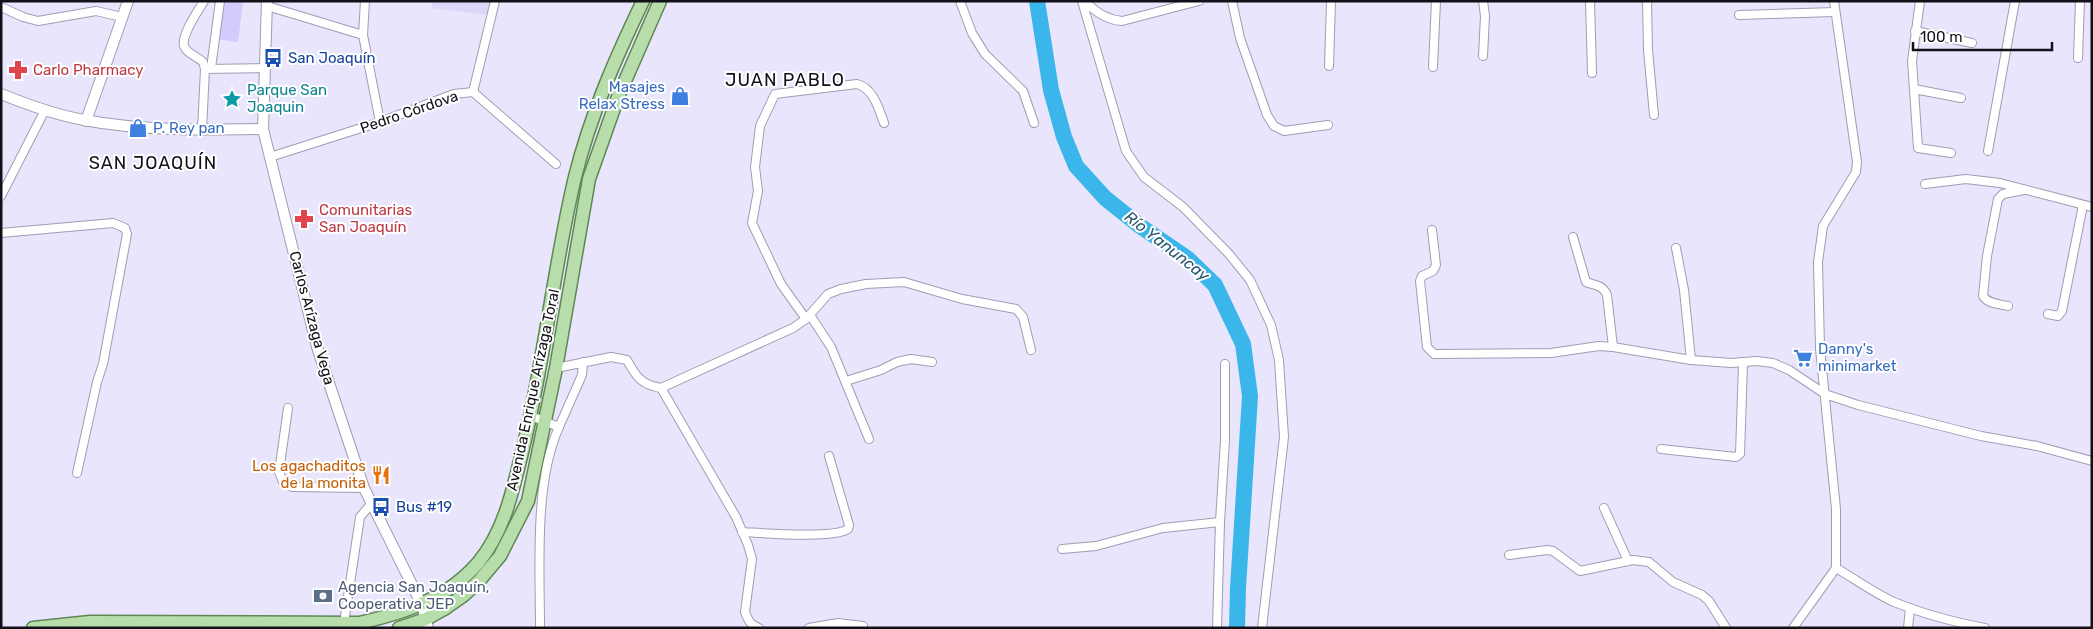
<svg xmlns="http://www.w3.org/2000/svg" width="2093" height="629" viewBox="0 0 2093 629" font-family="Rubik,sans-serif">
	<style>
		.built { fill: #dbd7f6 }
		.green { fill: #d3cbfc }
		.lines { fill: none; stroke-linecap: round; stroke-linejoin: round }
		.river { stroke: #3ab6eb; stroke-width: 16 }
		.minor-casing { stroke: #a09db3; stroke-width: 10 }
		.tertiary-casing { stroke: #a09db3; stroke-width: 12 }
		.primary-casing { stroke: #5e8754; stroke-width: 15 }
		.minor { stroke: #fff; stroke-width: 8 }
		.tertiary { stroke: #fff; stroke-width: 10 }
		.primary { stroke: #b7ddab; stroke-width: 12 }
		.labels { text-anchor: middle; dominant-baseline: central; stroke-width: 4; stroke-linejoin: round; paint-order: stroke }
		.transit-label { font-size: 15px; fill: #164399; stroke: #fff; text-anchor: start }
		.health-label { font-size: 15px; fill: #be3a42; stroke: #fff; text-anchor: start }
		.shop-label { font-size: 15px; fill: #366cbe; stroke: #fff; text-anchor: start }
		.culture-label { font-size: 15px; fill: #0d838f; stroke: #fff; text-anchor: start }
		.street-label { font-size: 15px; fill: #121119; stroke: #fff }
		.food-label { font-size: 15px; fill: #c56008; stroke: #fff; text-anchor: end }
		.service-label { font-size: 15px; fill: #4e5e75; stroke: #fff; text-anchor: start }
		.water-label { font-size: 16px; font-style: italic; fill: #28586f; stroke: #fff }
		.quarter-label { font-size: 18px; letter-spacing: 1px; fill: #121119; stroke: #fff }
	</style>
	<rect width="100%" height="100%" fill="#e8e5fd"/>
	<polygon class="built" points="432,1 491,1 489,15 432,8"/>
	<polygon class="green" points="220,1 243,1 238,42 216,39"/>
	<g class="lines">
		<polyline class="river" points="1037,1 1051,90 1064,137 1076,166 1105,198 1140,226 1187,258 1215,285 1243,344 1250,396 1238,588 1237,628"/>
		<g class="minor-casing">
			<g id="minor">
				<path d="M 204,1 C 198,11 181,35 184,46 C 186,53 198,57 203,62 L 205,69"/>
				<polyline points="365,1 363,35 380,122"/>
				<polyline points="960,1 972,33 985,54 1023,91 1034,123"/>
				<polyline points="1082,1 1126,151 1144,177 1183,207 1229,254 1250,280 1271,325 1279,360 1284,437 1262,628"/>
				<path d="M 1085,1 C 1095,12 1108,20 1122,21 L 1199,1"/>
				<polyline points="1232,1 1240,38 1267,115 1274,126 1284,131 1328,125"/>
				<polyline points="1590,1 1592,73"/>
				<polyline points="1647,1 1648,50 1654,115"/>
				<polyline points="1920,1 1912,61 1918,148 1951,153"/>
				<polyline points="267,6 363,35"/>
				<polyline points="1,7 23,17 38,21 96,11 122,17"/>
				<polyline points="1739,15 1835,12"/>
				<polyline points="1915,31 1972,43"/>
				<polyline points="1483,56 1485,16 1483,1"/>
				<polyline points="2078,58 2080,1"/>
				<polyline points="1329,66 1331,1"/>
				<polyline points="1433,67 1436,1"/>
				<polyline points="211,68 220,1"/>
				<polyline points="1914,89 1961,98"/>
				<polyline points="473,92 495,1"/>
				<polyline points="202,130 205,69 266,68"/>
				<polyline points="1988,151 2015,1"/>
				<polyline points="270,157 380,122 454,94 473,92 556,164"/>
				<polyline points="1925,184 1966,179 2000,183 2092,207"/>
				<polyline points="1,196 45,110"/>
				<polyline points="1432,230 1436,265 1433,271 1422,276 1420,281 1427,347 1434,354 1551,353 1599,346 1613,347 1691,360 1731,363 1757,361 1773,363 1789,370 1825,394 1858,405 1981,436 2037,446 2092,461"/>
				<polyline points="1,233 113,223 125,228 127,234 103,364 97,382 77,473"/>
				<path d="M 1573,237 L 1586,282 C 1596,286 1602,284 1607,295 L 1613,347"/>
				<polyline points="1676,248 1684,290 1691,360"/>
				<path d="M 2008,306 C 2000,304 1988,304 1983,296 L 1987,256 L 1998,199 L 2003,194 L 2024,190"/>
				<polyline points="2048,314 2058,316 2062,311 2083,205"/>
				<polyline points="810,315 831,347 869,439"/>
				<path d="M 806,319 L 781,284 L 752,223 L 758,191 L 755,167 L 760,126 L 775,94 L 857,84 C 873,88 879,109 884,123"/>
				<path d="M 556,368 L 611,357 L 627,360 C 636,377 642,385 661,388 L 793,328 L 806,319 L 828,294 L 841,289 L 866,284 L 904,282 L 962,299 L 1016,309 L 1023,317 L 1031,350"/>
				<polyline points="846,381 881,370 897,362 911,359 932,362"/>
				<path d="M 661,388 L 736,517 L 748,545 L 752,559 L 745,612 C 748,620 750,625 759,628"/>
				<polyline points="288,408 279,472 283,482 292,487 364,488"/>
				<path d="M 531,416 L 559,427 C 534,482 540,568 540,628"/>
				<polyline points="559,427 582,375 583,362"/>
				<polyline points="1661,449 1736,457 1740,454 1743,363"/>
				<polyline points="1604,508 1628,561"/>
				<path d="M 742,532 C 762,533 834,539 848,529 L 849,525 L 829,456"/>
				<polyline points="1062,549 1096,546 1163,528 1220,522"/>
				<polyline points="1509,555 1547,550 1553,551 1580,571 1633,560 1649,562 1673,582 1702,595 1709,601 1726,628"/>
				<path d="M 1836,568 C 1855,579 1874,593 1894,602 C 1923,614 1954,622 1985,628"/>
				<polyline points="344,623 360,517 372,503"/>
				<polyline points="809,628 838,623 863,626"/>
				<polyline points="1217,628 1220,522 1225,440 1225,364"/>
				<polyline points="1793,628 1836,568 1836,509 1820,348 1818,262 1823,226 1856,172 1857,162 1834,1"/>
				<polyline points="1908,628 1910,608"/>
			</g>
		</g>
		<g class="tertiary-casing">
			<g id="tertiary">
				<polyline points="267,1 263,129 317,347 364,488 422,605 428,628"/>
				<path d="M 1,94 C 28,105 56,115 84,120 C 142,131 205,130 263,129"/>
				<polyline points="86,121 128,1"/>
			</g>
		</g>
		<g class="primary-casing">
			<g id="primary">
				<path d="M 33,628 L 90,622 L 359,623 C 404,613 447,599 478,563 C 506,529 514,485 524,444 C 545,356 554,265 575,177 C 590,116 616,57 643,1"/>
				<polyline points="399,628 426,619 444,609 464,595 479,581 500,556 528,501 556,368 589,179 618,97 660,1"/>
			</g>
		</g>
		<use href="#minor" class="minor"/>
		<use href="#tertiary" class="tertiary"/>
		<use href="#primary" class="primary"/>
	</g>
	<defs>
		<g id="bus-bare" transform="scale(1.5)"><path d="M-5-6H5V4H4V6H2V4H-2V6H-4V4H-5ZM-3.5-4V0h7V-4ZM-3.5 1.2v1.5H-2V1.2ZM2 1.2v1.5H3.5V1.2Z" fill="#1a4fb4" stroke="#fff" stroke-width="2.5" paint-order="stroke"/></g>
		<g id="pharmacy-bare" transform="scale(1.5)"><path d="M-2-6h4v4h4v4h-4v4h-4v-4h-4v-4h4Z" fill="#e0444e" stroke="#fff" stroke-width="2.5" paint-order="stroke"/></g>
		<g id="shop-bare" transform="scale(1.5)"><path d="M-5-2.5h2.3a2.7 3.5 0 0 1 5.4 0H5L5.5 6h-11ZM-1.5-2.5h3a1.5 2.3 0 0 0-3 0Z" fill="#3f7fe0" stroke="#fff" stroke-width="2.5" paint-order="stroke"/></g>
		<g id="sight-bare" transform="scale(1.5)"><path d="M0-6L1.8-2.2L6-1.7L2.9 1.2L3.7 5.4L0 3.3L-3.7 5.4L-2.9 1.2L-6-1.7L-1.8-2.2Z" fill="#0f9aa8" stroke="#fff" stroke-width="2.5" paint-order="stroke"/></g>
		<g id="supermarket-bare" transform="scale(1.5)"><path d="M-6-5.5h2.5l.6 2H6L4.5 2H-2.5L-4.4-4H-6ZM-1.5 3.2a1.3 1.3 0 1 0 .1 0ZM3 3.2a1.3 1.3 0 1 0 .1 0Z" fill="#3f7fe0" stroke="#fff" stroke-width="2.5" paint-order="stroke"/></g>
		<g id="restaurant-bare" transform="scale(1.5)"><path d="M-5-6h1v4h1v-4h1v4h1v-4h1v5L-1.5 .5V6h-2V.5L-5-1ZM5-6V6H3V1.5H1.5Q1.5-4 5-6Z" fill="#e8710a" stroke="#fff" stroke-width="2.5" paint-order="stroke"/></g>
		<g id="bank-bare" transform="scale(1.5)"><path d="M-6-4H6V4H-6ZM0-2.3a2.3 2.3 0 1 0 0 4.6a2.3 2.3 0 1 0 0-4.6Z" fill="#5c6f8a" stroke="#fff" stroke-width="2.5" paint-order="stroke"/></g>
	</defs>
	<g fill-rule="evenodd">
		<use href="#bus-bare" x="273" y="58"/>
		<use href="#pharmacy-bare" x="18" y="70"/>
		<use href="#shop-bare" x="680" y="96"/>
		<use href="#sight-bare" x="232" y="99"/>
		<use href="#shop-bare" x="138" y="128"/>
		<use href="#pharmacy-bare" x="304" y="219"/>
		<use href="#supermarket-bare" x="1803" y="358"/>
		<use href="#restaurant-bare" x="381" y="475"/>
		<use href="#bus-bare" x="381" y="507"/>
		<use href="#bank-bare" x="323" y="596"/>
	</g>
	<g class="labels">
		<g class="transit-label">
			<text x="288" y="58">San Joaquín</text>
			<text x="396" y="507">Bus #19</text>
		</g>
		<g class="health-label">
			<text x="33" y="70">Carlo Pharmacy</text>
			<text x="319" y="210">Comunitarias<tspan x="319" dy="17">San Joaquín</tspan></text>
		</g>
		<g class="shop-label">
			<text x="665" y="87" text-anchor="end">Masajes<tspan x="665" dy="17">Relax Stress</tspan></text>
			<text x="153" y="128">P. Rey pan</text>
			<text x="1818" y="349">Danny's<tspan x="1818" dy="17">minimarket</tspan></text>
		</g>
		<g class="culture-label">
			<text x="247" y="90">Parque San<tspan x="247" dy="17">Joaquin</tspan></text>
		</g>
		<g class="street-label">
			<text transform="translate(409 112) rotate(-19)">Pedro Córdova</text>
			<text transform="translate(312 318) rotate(75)">Carlos Arízaga Vega</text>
			<text transform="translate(533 390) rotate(-78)">Avenida Enrique Arízaga Toral</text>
		</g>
		<g class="food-label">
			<text x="366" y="466">Los agachaditos<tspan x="366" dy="17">de la monita</tspan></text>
		</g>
		<g class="service-label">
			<text x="338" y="587">Agencia San Joaquín,<tspan x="338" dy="17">Cooperativa JEP</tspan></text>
		</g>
		<g class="water-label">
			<text transform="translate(1167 246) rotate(38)">Río Yanuncay</text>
		</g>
		<g class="quarter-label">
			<text x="785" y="80">JUAN PABLO</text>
			<text x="153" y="163">SAN JOAQUÍN</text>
		</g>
	</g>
	<rect width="2093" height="629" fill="none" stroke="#121119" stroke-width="5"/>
	<path d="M1913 42v8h139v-8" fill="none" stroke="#121119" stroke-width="2.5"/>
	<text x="1920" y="42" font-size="15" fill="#121119" stroke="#ffffff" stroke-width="4" paint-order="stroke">100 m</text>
</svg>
